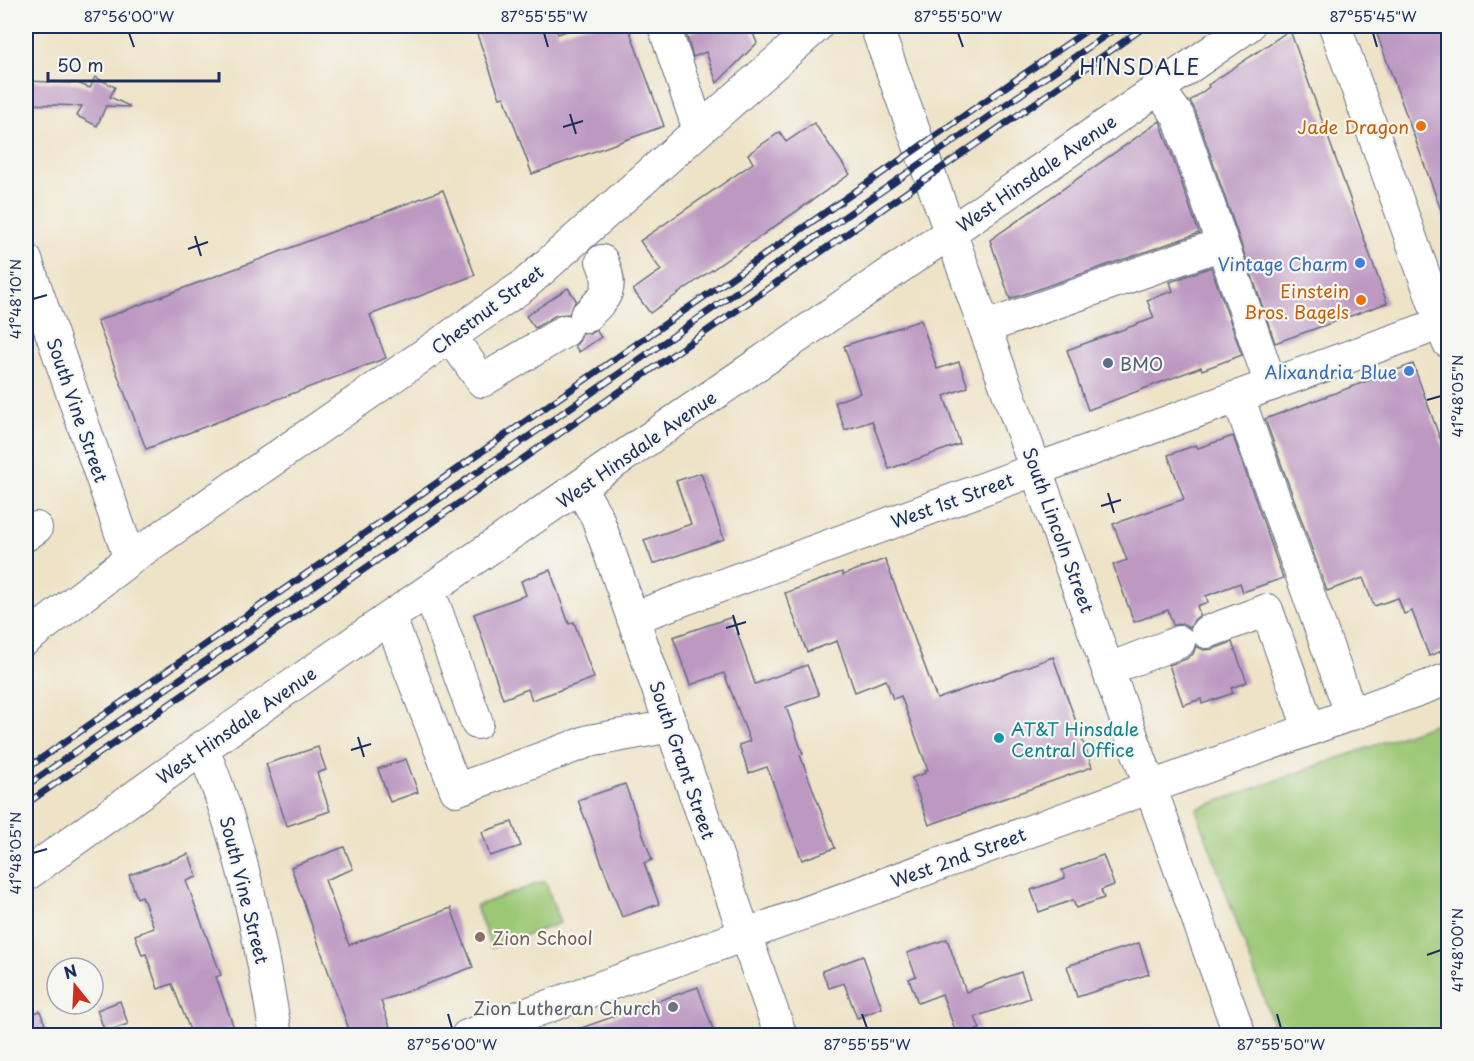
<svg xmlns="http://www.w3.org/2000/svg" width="1474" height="1061" viewBox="0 0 1474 1061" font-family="'Playpen Sans',sans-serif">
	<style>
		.green { fill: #9cc774; stroke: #5c7b69; stroke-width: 1.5 }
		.building { fill: #bd99c2 }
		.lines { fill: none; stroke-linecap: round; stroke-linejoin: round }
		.minor-casing { stroke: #656e83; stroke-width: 34 }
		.minor { stroke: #fff; stroke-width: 32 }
		.rail-casing { stroke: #1b2f5e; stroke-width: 7 }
		.rail { stroke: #f6f6f2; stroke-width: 4.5; stroke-dasharray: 14; stroke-linecap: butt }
		.ticks { fill: none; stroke: #1b2f5e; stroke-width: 2 }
		.food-dot { fill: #e8710a; stroke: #f6f6f2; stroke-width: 2 }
		.shop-dot { fill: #3f7fe0; stroke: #f6f6f2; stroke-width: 2 }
		.service-dot { fill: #5c6f8a; stroke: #f6f6f2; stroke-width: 2 }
		.culture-dot { fill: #0f9aa8; stroke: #f6f6f2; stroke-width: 2 }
		.education-dot { fill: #8d6e63; stroke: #f6f6f2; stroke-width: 2 }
		.worship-dot { fill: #6b7280; stroke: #f6f6f2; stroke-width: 2 }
		.labels { text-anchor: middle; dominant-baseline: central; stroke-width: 4.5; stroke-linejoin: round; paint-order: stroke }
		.food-label { font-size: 18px; fill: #c56008; stroke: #f6f6f2; text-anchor: end }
		.street-label { font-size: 18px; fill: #1b2f5e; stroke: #f6f6f2 }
		.shop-label { font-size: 18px; fill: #366cbe; stroke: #f6f6f2; text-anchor: end }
		.service-label { font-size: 18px; fill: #4e5e75; stroke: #f6f6f2; text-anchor: start }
		.culture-label { font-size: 18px; fill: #0d838f; stroke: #f6f6f2; text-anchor: start }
		.education-label { font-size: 18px; fill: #785e54; stroke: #f6f6f2; text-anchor: start }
		.worship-label { font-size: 18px; fill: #5b616d; stroke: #f6f6f2; text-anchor: end }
		.quarter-label { font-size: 21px; letter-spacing: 1.5px; fill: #1b2f5e; stroke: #f6f6f2 }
		.neatline { fill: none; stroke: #1b2f5e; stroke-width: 2 }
		.ticks-label { font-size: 15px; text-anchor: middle; fill: #1b2f5e }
	</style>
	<rect width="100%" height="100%" fill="#f6f6f2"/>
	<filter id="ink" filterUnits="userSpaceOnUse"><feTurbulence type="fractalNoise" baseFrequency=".0167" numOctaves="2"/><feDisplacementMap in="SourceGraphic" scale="12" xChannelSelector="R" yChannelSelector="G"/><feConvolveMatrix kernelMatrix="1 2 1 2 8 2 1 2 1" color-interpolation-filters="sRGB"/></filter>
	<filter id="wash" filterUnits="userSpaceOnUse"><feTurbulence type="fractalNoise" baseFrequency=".008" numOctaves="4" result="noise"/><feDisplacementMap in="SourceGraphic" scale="24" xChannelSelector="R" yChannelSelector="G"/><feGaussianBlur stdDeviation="1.35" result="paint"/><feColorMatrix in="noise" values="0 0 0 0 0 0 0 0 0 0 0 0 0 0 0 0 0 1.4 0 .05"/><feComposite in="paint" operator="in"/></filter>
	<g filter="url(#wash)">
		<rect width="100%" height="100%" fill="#eee3c7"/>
		<g class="green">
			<polygon points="1448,719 1448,1034 1277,1035 1196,809"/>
			<polygon points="545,881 560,923 491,948 476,906"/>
		</g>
		<g id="blocks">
			<g class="building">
				<polygon points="474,26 555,26 558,34 581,26 628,26 664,126 532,174 504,97 500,98"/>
				<polygon points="697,26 750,26 757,43 717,83 706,52 693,57 686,34 698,30"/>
				<polygon points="1374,26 1449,26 1449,223 1446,224"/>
				<polygon points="1290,30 1387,303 1275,343 1195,110 1190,101 1209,87 1208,85"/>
				<polygon points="95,77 115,87 110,97 131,107 106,106 97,126 77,116 82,106 26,104 26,81 77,83 90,88"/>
				<polygon points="1160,121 1199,233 1010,299 990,240"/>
				<polygon points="814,123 850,174 650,313 633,290 661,270 640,241 753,163 748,154 780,132 786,142"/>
				<polygon points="443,190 475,275 370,315 386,358 146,449 97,321"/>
				<polygon points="1211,267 1242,355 1202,370 1201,367 1088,410 1067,350 1154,318 1147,300 1173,291 1170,282"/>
				<polygon points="568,288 576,300 569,314 556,315 535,328 526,316"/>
				<polygon points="921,320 937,369 959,362 968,387 944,396 960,444 889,469 872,421 845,430 835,402 860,393 844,346"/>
				<polygon points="596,330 601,337 579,352 575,346 580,340 582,333 590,334"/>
				<polygon points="1413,364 1449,463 1449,648 1429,656 1412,611 1404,614 1398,598 1374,606 1363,578 1327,591 1265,419"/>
				<polygon points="1233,436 1283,578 1243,592 1240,583 1206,596 1208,602 1197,606 1200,615 1194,620 1190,628 1182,624 1173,625 1168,610 1134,622 1113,565 1127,560 1113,524 1184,499 1168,455 1196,445 1198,448"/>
				<polygon points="701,473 724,539 653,564 644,540 691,524 676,481"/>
				<polygon points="885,559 937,699 1053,657 1092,767 929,825 912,778 925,773 924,771 928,770 901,696 893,699 886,680 855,692 837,641 807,652 785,593 842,572 843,575"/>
				<polygon points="550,570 569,624 574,622 594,678 532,700 528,689 503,699 474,614 526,595 521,581"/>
				<polygon points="732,617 755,684 807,665 819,695 786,707 803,754 800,755 835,848 802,860 767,767 749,773 739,745 750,741 724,673 690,685 673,637"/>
				<polygon points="1232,642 1247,682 1231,688 1233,693 1202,704 1201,699 1183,705 1169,665 1186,659 1193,654 1196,646 1204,650 1213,649"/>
				<polygon points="318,747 326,770 317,773 330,811 287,826 266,764"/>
				<polygon points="406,759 418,792 390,802 378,769"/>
				<polygon points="625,784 652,860 644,863 659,904 622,917 578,800"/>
				<polygon points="512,822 521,846 490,856 482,832"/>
				<polygon points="344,847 353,869 325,880 349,945 451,908 473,967 381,1001 391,1030 376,1035 351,1035 291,867"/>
				<polygon points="189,854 197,877 186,881 221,975 216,977 234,1028 213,1035 192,1035 172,984 158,989 146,954 142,955 135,935 154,928 142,896 137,898 129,875"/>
				<polygon points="1103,855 1114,885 1101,890 1104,898 1076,908 1073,900 1039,912 1031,890 1065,878 1062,870"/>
				<polygon points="947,939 966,992 1021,972 1030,998 975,1017 980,1029 957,1035 942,994 918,1003 909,979 916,976 907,953"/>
				<polygon points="1139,943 1149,974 1077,997 1067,966"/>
				<polygon points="863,956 882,1008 857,1018 844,983 829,988 822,971"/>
				<polygon points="698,987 715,1035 568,1035 567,1033"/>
				<polygon points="120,1001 128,1024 105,1032 97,1010"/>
				<polygon points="40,1011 49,1035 26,1035 26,1016"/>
			</g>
		</g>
	</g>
	<g filter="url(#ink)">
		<use href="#blocks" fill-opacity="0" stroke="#656e83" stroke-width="1.5"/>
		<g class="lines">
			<g class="minor-casing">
				<g id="minor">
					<polyline points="664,26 699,130"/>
					<polyline points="876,26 1240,1036"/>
					<polyline points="1335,26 1448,342"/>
					<polyline points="1158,88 1178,116 1271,385"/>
					<polyline points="26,260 130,559"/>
					<path d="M 586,316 C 607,296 614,289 602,261"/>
					<polyline points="986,327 1222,244"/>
					<polyline points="451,337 482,381 565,331"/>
					<polyline points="1238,397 1351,713"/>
					<polyline points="580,488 597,517 781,1036"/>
					<polyline points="26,535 36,528"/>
					<polyline points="429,591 477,723"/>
					<polyline points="390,618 456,790 589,741 672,726"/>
					<polyline points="633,618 1037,469 1448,321"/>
					<polyline points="1207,632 1267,610 1309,728"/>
					<polyline points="26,639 130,559 523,286 817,26"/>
					<polyline points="1109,669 1179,642"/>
					<path d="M 202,747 C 241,839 260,937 276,1036"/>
					<path d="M 26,875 C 427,584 842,311 1248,26"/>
					<polyline points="467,1036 1448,679"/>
				</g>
			</g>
			<use href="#minor" class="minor"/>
			<g class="rail-casing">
				<g id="rail">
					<polyline points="26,769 1093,26"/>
					<polyline points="26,786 1119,26"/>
					<polyline points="26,804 1146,26"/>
				</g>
			</g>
			<use href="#rail" class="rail"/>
		</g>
	</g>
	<path class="ticks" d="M 129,33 L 134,47M 544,33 L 548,47M 958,33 L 963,47M 1373,33 L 1377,47M 570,114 L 576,134M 563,127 L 583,121M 195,236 L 201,256M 188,249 L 208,242M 33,299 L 47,295M 1427,400 L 1441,396M 1108,493 L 1114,513M 1101,506 L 1121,500M 733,615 L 739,635M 726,628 L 746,622M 358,737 L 364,757M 351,750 L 371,744M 33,853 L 47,849M 1427,955 L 1441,950M 448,1014 L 452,1028M 862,1014 L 867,1028M 1277,1014 L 1281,1028"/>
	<g class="food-dot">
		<circle cx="1421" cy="126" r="6"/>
		<circle cx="1361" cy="300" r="6"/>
	</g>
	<g class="shop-dot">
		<circle cx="1360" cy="263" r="6"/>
		<circle cx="1409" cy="371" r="6"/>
	</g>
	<circle class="service-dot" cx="1108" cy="363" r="6"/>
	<circle class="culture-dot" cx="999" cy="738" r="6"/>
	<circle class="education-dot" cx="480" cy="937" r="6"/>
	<circle class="worship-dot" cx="673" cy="1007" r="6"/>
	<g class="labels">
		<g class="food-label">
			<text x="1409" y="126">Jade Dragon</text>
			<text x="1349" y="290">Einstein<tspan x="1349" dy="21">Bros. Bagels</tspan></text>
		</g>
		<g class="street-label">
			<text transform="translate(1036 173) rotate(-35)">West Hinsdale Avenue</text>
			<text transform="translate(487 309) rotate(-37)">Chestnut Street</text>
			<text transform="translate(78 410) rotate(71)">South Vine Street</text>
			<text transform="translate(636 449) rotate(-35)">West Hinsdale Avenue</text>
			<text transform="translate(952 500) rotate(-20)">West 1st Street</text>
			<text transform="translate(1059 530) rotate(70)">South Lincoln Street</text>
			<text transform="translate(236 725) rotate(-35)">West Hinsdale Avenue</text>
			<text transform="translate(683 760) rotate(71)">South Grant Street</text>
			<text transform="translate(958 857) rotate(-20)">West 2nd Street</text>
			<text transform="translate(245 890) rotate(76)">South Vine Street</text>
		</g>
		<g class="shop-label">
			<text x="1348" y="263">Vintage Charm</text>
			<text x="1397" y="371">Alixandria Blue</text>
		</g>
		<g class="service-label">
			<text x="1120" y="363">BMO</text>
		</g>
		<g class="culture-label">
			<text x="1011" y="728">AT&amp;T Hinsdale<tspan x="1011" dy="21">Central Office</tspan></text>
		</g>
		<g class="education-label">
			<text x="492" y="937">Zion School</text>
		</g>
		<g class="worship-label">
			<text x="661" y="1007">Zion Lutheran Church</text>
		</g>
		<g class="quarter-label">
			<text x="1140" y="66">HINSDALE</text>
		</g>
	</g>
	<rect width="1474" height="1061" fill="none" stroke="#f6f6f2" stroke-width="66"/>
	<g transform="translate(75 986) rotate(342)"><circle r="28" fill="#f6f6f2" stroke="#9ea6b7" stroke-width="1.5"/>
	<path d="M0-4.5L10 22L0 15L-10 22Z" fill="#c8321e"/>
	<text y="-9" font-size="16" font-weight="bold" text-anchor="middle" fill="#1b2f5e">N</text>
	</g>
	<path d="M48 72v9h171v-9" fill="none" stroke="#1b2f5e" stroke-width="3"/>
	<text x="57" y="72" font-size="18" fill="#1b2f5e" stroke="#f6f6f2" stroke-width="4.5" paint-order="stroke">50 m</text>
	<rect x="33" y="33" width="1408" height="995" class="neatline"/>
	<g class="ticks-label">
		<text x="129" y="22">87°56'00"W</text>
		<text x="544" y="22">87°55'55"W</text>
		<text x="958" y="22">87°55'50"W</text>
		<text x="1373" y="22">87°55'45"W</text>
		<text transform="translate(16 299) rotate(-90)" y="5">41°48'10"N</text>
		<text transform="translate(1458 396) rotate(-90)" y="5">41°48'05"N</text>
		<text transform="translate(16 853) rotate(-90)" y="5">41°48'05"N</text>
		<text transform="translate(1458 950) rotate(-90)" y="5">41°48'00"N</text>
		<text x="452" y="1050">87°56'00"W</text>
		<text x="867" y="1050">87°55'55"W</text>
		<text x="1281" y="1050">87°55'50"W</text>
	</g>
</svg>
